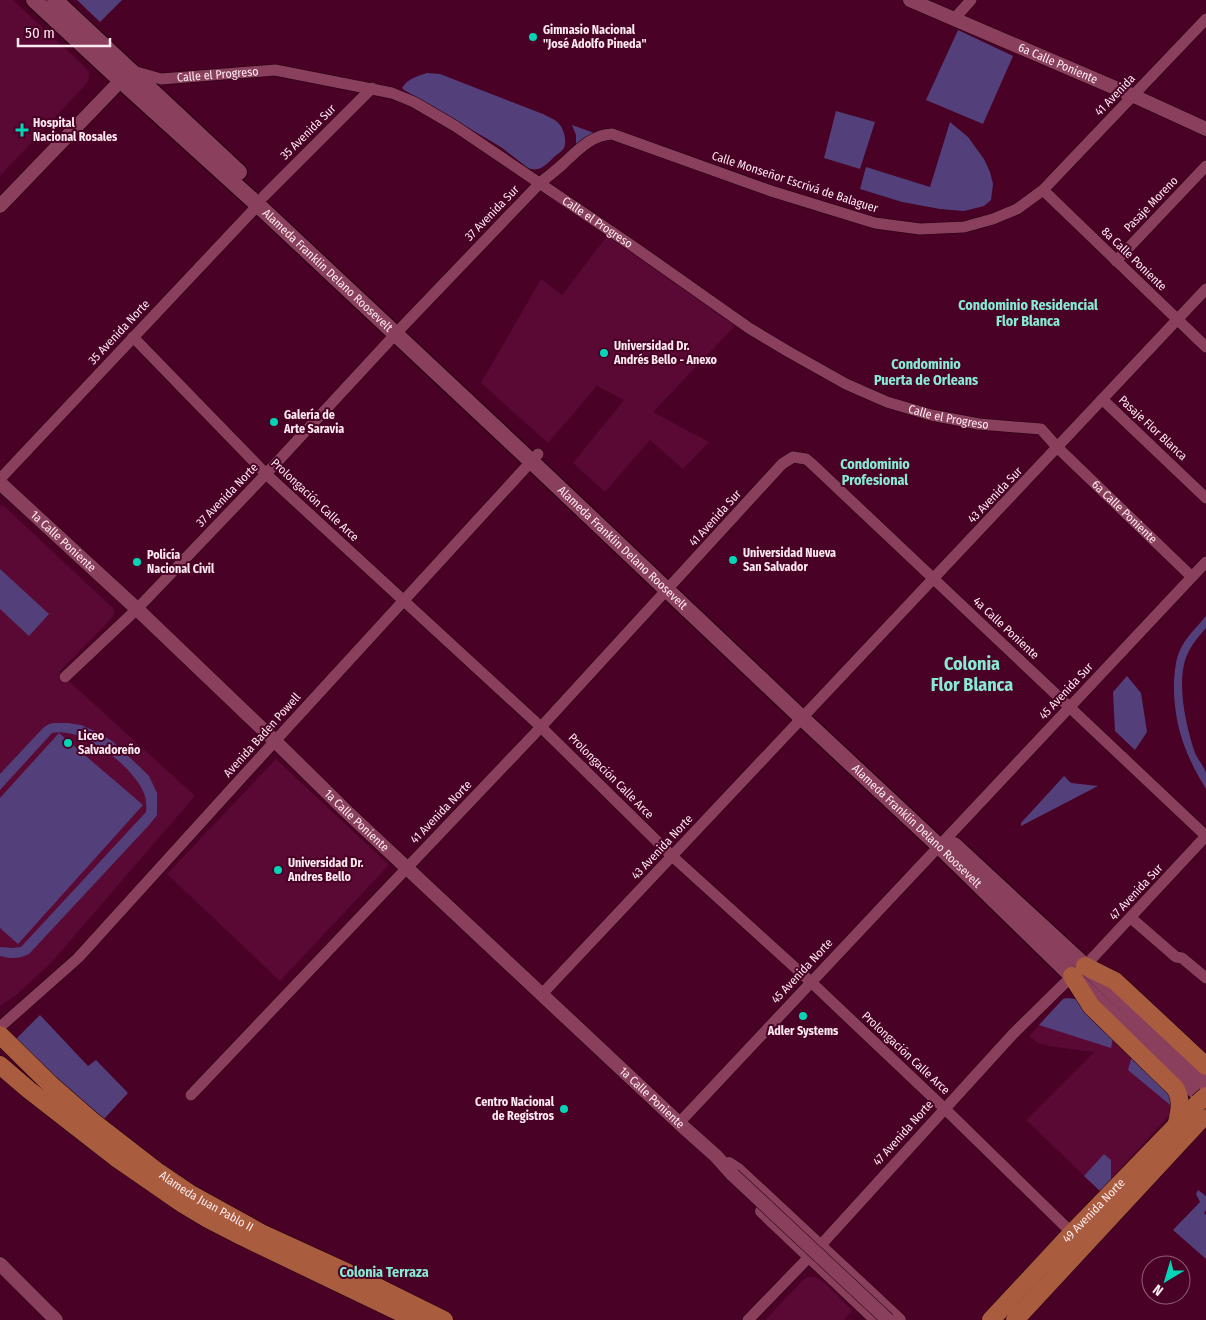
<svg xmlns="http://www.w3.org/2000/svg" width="1206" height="1320" viewBox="0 0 1206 1320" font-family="'Fira Sans Condensed',sans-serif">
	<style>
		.built { fill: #590933 }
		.green { fill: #53407a }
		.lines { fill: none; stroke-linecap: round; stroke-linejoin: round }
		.minor-casing { stroke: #22010f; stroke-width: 12 }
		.tertiary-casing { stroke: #22010f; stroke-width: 15 }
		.secondary-casing { stroke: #22010f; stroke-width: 18 }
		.primary-casing { stroke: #22010f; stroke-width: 19 }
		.minor { stroke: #8a405d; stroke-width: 11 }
		.tertiary { stroke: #8a405d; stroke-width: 14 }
		.secondary { stroke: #8a405d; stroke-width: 16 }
		.primary { stroke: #a95c3e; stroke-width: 18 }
		.tertiary-bridge-casing { stroke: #22010f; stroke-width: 15; stroke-linecap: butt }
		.primary-bridge-casing { stroke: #22010f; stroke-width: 19; stroke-linecap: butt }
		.tertiary-bridge { stroke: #8a405d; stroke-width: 14 }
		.primary-bridge { stroke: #a95c3e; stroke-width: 18 }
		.poi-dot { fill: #05d5b6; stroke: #490126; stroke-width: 2 }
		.labels { text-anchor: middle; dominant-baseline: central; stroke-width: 4; stroke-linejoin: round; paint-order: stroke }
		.poi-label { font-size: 12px; font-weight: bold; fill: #fce9ef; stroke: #490126; text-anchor: start }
		.street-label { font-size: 12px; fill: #fce9ef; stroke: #490126 }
		.neighbourhood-label { font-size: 14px; font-weight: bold; fill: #87ebd4; stroke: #490126 }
		.district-label { font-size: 18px; font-weight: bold; fill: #87ebd4; stroke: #490126 }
	</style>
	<rect width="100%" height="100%" fill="#490126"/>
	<g class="built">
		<polygon points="0,0 13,0 83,65 89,72 89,78 86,84 0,176"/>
		<polygon points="607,236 737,324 653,412 709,442 683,469 650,440 605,492 573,463 624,400 597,386 548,443 481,383 541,279 562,295"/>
		<polygon points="3,505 114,609 114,614 110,620 59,672 195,796 50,964 15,996 0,1006 0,506"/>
		<polygon points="276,759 389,865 280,981 167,874"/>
		<polygon points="1067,998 1075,999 1172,1091 1175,1109 1100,1191 1026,1120 1094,1052 1048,1046 1038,1043 1029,1036 1063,999"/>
		<polygon points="808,1277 814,1277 823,1281 852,1310 844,1320 765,1320 803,1280"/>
	</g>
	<g class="green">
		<polygon points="77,0 122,0 100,22"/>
		<polygon points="958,30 1013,56 983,124 926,100"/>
		<path d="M 427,73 L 440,74 L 543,114 C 548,117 556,119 560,125 C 564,130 567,141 564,148 C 562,151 558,154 555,156 C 547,164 540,173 528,168 L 501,147 L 404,90 L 402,88 C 407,79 418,76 427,73 Z"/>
		<polygon points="836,111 875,122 860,169 824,158"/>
		<polygon points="950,122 968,137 984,159 990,172 993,184 991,200 984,206 964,211 940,209 902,202 860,189 866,167 930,187"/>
		<polygon points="572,125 597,134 576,145 576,135"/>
		<polygon points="0,569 49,614 29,636 0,609"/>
		<path d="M 1206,616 L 1206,628 C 1199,636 1192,644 1188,653 C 1175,679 1186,727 1195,753 C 1198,760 1204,766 1206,773 C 1206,778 1206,784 1206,789 C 1184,753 1173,723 1174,680 C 1175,670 1176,658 1180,650 C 1186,637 1197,627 1206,616 Z"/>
		<polygon points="1127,676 1141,693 1147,732 1135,750 1115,731 1113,692"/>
		<path d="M 54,723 L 68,723 L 81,725 L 97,732 L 112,741 L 140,767 L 149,776 L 157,793 L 157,815 L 150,824 L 29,954 C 19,959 11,959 0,956 L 0,947 L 13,948 L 21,947 L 146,812 C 147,804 146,796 142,789 C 129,764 82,726 52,733 L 0,790 L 0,774 L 43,728 L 49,724 Z"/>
		<polygon points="59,733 143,805 18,944 0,928 0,798"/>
		<polygon points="1064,776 1071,783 1098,786 1021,826 1021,823"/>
		<polygon points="1067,998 1075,999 1081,1002 1114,1033 1111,1048 1039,1025 1063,999"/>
		<polygon points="40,1015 88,1066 96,1060 128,1093 104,1119 67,1088 21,1046 16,1039"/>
		<polygon points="1133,1052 1172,1091 1175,1109 1128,1070"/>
		<polygon points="1104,1154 1111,1160 1111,1179 1100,1191 1084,1176"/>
		<polygon points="1198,1190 1206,1196 1206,1210 1204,1213 1206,1215 1206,1259 1173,1230 1200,1202 1196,1194"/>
	</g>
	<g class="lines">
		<g class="minor-casing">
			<g id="minor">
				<polyline points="954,19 971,0"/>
				<path id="s1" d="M 133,71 L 161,79 L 275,70 L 392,93 L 414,102 L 455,126 L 634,247 L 749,328 L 789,352 L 846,384 L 887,402 L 931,415 L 979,424 L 1041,429 L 1058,448 L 1192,577"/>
				<polyline points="1043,190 1206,347"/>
				<polyline points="264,196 372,88"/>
				<polyline points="1116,261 1206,166"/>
				<polyline points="133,337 266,474 541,727 672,856 811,982 944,1108 1072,1233"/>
				<polyline points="1102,399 1206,498"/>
				<polyline points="0,479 258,205"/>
				<path d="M 65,677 L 137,609 L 266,474 L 403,326 L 540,183 C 548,176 557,170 565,162 C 579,149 592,135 612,134 L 771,191 L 875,223 L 920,229 L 964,227 L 993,219 L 1017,209 L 1043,190 L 1206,19"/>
				<polyline points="1131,918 1176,957 1182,958 1206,978"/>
				<polyline points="1085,966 1206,836"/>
				<polyline points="542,994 1206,289"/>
				<polyline points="0,1027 78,958 275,741 538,454"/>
				<polyline points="191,1095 541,727 782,464 793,457 806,459 811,463 1206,836"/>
				<polyline points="679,1123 1206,562"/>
				<polyline points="820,1246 1013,1034 1072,976"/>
				<polyline points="748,1320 810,1256"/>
			</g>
		</g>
		<g class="tertiary-casing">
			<g id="tertiary">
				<path id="s2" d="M 910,0 L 1134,96 L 1206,129"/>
				<polyline points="0,206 128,73"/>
				<path id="s3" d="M 0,483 L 137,609 L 275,741 L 345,810 L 679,1123 L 716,1156 L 733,1175"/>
				<polyline points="729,1164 738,1170 899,1320"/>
				<polyline points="762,1211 877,1320"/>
				<polyline points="0,1264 56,1320"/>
			</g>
		</g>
		<g class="secondary-casing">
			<g id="secondary">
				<path id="s4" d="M 34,0 L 120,80 L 258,205 L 531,461 L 802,718 L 939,846 L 1072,976 L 1206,1101"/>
				<polyline points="55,0 239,172"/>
				<polyline points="954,845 1085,966 1206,1081"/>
			</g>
		</g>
		<g class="primary-casing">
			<g id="primary">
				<polyline points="1085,966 1115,981 1206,1066"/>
				<path d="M 1072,976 L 1091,1006 L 1175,1088 C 1183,1101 1179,1113 1176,1127"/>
				<path id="s5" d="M 0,1035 L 51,1085 L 91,1120 L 158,1172 L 189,1193 L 263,1234 L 355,1276 L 444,1320"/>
				<polyline points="0,1065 29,1090 115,1157 183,1204 208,1219 243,1237 416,1320"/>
				<path id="s6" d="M 991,1320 L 1072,1233 L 1198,1103"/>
				<polyline points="1015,1320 1206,1114"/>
			</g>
		</g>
		<use href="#minor" class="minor"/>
		<use href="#tertiary" class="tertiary"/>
		<use href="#secondary" class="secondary"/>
		<use href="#primary" class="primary"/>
		<g class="tertiary-bridge-casing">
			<polyline id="tertiary-bridge" points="733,1175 888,1320"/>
		</g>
		<g class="primary-bridge-casing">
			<polyline id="primary-bridge" points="1198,1103 1206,1096"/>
		</g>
		<use href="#tertiary-bridge" class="tertiary-bridge"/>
		<use href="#primary-bridge" class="primary-bridge"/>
	</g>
	<g class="poi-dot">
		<circle cx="533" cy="37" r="5"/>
		<path d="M19.5 122.5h5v5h5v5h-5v5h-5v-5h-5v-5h5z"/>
		<circle cx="604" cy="353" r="5"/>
		<circle cx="274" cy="422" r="5"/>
		<circle cx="733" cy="560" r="5"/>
		<circle cx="137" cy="562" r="5"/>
		<circle cx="68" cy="743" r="5"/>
		<circle cx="278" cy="870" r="5"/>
		<circle cx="803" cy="1016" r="5"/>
		<circle cx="564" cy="1109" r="5"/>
	</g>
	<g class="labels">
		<g class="poi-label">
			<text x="543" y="30">Gimnasio Nacional<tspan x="543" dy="14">"José Adolfo Pineda"</tspan></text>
			<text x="33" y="123">Hospital<tspan x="33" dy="14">Nacional Rosales</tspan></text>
			<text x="614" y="346">Universidad Dr.<tspan x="614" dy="14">Andrés Bello - Anexo</tspan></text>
			<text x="284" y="415">Galería de<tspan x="284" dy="14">Arte Saravia</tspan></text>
			<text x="743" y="553">Universidad Nueva<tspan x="743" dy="14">San Salvador</tspan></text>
			<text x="147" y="555">Policía<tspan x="147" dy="14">Nacional Civil</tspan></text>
			<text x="78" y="736">Liceo<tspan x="78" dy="14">Salvadoreño</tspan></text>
			<text x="288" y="863">Universidad Dr.<tspan x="288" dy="14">Andres Bello</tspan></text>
			<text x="803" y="1031" text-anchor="middle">Adler Systems</text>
			<text x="554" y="1102" text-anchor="end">Centro Nacional<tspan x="554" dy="14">de Registros</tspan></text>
		</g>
		<g class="street-label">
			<text stroke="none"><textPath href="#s2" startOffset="161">6a Calle Poniente</textPath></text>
			<text stroke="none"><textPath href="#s1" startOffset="86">Calle el Progreso</textPath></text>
			<text transform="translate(1115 95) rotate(-46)">41 Avenida</text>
			<text transform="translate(308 132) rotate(-45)">35 Avenida Sur</text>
			<text transform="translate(795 182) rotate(18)">Calle Monseñor Escrivá de Balaguer</text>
			<text transform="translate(1151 204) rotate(-46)">Pasaje Moreno</text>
			<text transform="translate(492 213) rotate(-46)">37 Avenida Sur</text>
			<text stroke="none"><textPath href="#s1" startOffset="506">Calle el Progreso</textPath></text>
			<text transform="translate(1134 259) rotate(44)">8a Calle Poniente</text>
			<text stroke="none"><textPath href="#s4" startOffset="399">Alameda Franklin Delano Roosevelt</textPath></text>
			<text transform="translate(119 332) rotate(-47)">35 Avenida Norte</text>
			<text stroke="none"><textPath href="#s1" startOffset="911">Calle el Progreso</textPath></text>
			<text transform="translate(1153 428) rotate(43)">Pasaje Flor Blanca</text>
			<text transform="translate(227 495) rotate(-46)">37 Avenida Norte</text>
			<text transform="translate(995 495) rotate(-46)">43 Avenida Sur</text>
			<text transform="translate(315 500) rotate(43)">Prolongación Calle Arce</text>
			<text stroke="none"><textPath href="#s1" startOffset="1122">6a Calle Poniente</textPath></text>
			<text transform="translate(715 518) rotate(-48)">41 Avenida Sur</text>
			<text stroke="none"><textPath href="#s3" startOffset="86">1a Calle Poniente</textPath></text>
			<text stroke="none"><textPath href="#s4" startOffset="804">Alameda Franklin Delano Roosevelt</textPath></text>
			<text transform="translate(1006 628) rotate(43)">4a Calle Poniente</text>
			<text transform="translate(1066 691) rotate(-47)">45 Avenida Sur</text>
			<text transform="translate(262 735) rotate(-48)">Avenida Baden Powell</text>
			<text transform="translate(611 776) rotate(45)">Prolongación Calle Arce</text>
			<text transform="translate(441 812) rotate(-46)">41 Avenida Norte</text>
			<text stroke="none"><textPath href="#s3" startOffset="491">1a Calle Poniente</textPath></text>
			<text stroke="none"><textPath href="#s4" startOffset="1209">Alameda Franklin Delano Roosevelt</textPath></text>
			<text transform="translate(662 847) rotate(-47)">43 Avenida Norte</text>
			<text transform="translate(1136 892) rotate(-47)">47 Avenida Sur</text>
			<text transform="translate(802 971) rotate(-47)">45 Avenida Norte</text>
			<text transform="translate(906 1053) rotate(43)">Prolongación Calle Arce</text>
			<text stroke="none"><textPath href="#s3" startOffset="896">1a Calle Poniente</textPath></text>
			<text transform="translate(903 1133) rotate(-48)">47 Avenida Norte</text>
			<text stroke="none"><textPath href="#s5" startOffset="266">Alameda Juan Pablo II</textPath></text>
			<text stroke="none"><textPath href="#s6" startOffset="150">49 Avenida Norte</textPath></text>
		</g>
		<g class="neighbourhood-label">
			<text x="1028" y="305">Condominio Residencial<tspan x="1028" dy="16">Flor Blanca</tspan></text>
			<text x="926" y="364">Condominio<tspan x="926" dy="16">Puerta de Orleans</tspan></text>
			<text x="875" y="464">Condominio<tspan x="875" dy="16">Profesional</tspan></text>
			<text x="384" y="1272">Colonia Terraza</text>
		</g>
		<g class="district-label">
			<text x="972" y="664">Colonia<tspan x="972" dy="21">Flor Blanca</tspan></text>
		</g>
	</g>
	<g transform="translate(1166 1280) rotate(218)"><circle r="24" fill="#490126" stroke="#915e76"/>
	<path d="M0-4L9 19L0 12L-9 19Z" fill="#05d5b6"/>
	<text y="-8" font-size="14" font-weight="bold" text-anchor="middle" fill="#fce9ef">N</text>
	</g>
	<path d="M18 38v8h92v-8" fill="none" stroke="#fce9ef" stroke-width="2.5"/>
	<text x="25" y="38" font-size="15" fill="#fce9ef" stroke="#490126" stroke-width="4" paint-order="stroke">50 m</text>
</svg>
